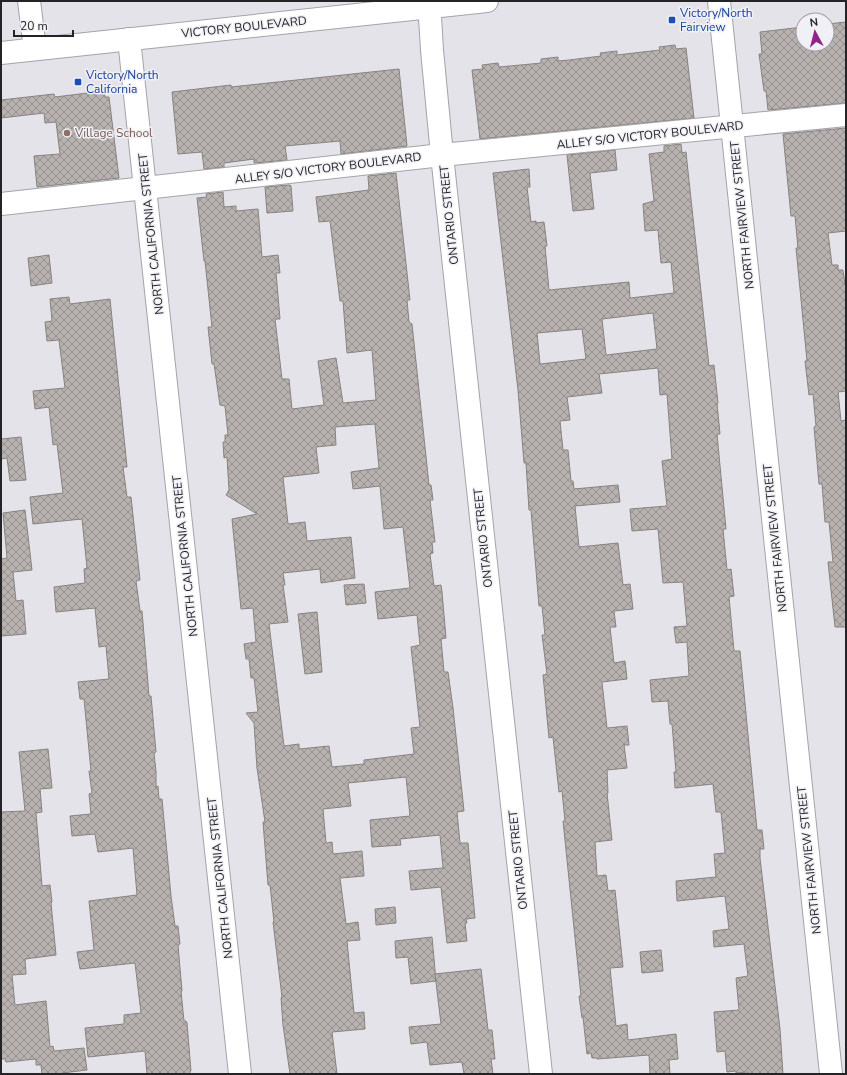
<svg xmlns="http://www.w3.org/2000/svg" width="847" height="1075" viewBox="0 0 847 1075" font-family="'Nunito Sans',sans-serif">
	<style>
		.building { fill: url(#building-cross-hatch); stroke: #888280; fill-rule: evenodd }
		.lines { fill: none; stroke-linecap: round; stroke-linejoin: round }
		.minor-casing { stroke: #a4a3a9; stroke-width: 24 }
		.major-casing { stroke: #a4a3a9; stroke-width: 24 }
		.minor { stroke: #fff; stroke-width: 22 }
		.major { stroke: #fff; stroke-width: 22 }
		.transit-dot { fill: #1a4fb4; stroke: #f0f0f6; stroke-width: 1.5 }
		.education-dot { fill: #8d6e63; stroke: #f0f0f6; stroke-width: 1.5 }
		.labels { text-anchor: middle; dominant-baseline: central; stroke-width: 3; stroke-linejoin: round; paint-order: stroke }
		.transit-label { font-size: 12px; fill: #164399; stroke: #f0f0f6; text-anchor: start }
		.street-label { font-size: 12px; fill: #242426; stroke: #f0f0f6 }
		.education-label { font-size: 12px; fill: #785e54; stroke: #f0f0f6; text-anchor: start }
	</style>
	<defs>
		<pattern id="building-cross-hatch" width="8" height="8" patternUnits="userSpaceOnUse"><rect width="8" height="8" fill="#b7b1af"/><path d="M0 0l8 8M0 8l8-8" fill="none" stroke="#95908e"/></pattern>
	</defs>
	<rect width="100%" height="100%" fill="#e3e3e9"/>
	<g class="building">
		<polygon points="846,22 846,103 768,110 766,91 764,91 759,54 762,54 760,32 803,27 803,44 827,44 827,24"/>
		<polygon points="675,45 676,49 686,48 694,118 480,139 472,70 483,69 482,65 498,63 499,67 531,64 541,63 541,59 558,57 558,61 569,60 601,56 600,53 617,51 617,55 660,50 659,47"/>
		<polygon points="399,69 407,146 341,154 340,141 285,146 287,160 254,163 254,159 224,163 224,167 204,169 202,152 178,154 172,92 231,85 231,87"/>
		<polygon points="104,91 105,97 109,97 119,178 37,187 34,156 60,154 56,122 45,123 44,113 1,118 1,100 54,94 55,97"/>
		<polygon points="846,128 846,231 828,233 832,265 838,265 838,270 843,270 845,284 846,284 846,391 838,392 841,421 846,420 846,627 835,627 828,562 833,562 829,522 825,522 822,484 819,484 814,427 816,426 813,394 809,395 805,361 807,361 796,248 798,248 795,216 791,216 783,134"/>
		<path d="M 681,144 L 682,153 L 686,152 L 687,162 L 709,366 L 714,365 L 718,403 L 717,403 L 720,434 L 717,434 L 726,529 L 723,529 L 727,570 L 731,569 L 734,596 L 729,597 L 734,651 L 740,651 L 743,682 L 757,830 L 762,830 L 764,849 L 760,849 L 760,858 L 780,1029 L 783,1074 L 748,1074 L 748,1072 L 736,1073 L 736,1071 L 727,1072 L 725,1051 L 717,1052 L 714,1012 L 739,1010 L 736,978 L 748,976 L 744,944 L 714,947 L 713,931 L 729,929 L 725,896 L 677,901 L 676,881 L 716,877 L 714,854 L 725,853 L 721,812 L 716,812 L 713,784 L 675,788 L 674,772 L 676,772 L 672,724 L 670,724 L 668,701 L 652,702 L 650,680 L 689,676 L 687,642 L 676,643 L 674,627 L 687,626 L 683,582 L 663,583 L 658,529 L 632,531 L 630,509 L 667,506 L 662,461 L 672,459 L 667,394 L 660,395 L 658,368 L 599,374 L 602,393 L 567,397 L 570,420 L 560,421 L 563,450 L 568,450 L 571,481 L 573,481 L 574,489 L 618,485 L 620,502 L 575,506 L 579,547 L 618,543 L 623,585 L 630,584 L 633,609 L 614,611 L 616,627 L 610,627 L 614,663 L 625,661 L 627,679 L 602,682 L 607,728 L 627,726 L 629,745 L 624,745 L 627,768 L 607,770 L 608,793 L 607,793 L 612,840 L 595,842 L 597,876 L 606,875 L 608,891 L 615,890 L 623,967 L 610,968 L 616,1026 L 627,1024 L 628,1040 L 676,1034 L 678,1059 L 669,1060 L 670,1074 L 650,1074 L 649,1055 L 597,1059 L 597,1058 L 592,1058 L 591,1053 L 587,1054 L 583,1017 L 582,1018 L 579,996 L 581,996 L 563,821 L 565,821 L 562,791 L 559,792 L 553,737 L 549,738 L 543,675 L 547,674 L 542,635 L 545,635 L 542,606 L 539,606 L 531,510 L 529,510 L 526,463 L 524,463 L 518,390 L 493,173 L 529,169 L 530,187 L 527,187 L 531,222 L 536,221 L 536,223 L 544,222 L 547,246 L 545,246 L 549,290 L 629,282 L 630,298 L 674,293 L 671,262 L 661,263 L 658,230 L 645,231 L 643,204 L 654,201 L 649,154 L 664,152 L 664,146 ZM 653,313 L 657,349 L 606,355 L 602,319 ZM 582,329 L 586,359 L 540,364 L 537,333 Z"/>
		<polygon points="615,150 617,170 590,173 594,209 573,211 567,155"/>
		<path d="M 396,173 L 410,300 L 407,300 L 409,322 L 412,324 L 429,485 L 431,485 L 433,500 L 430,500 L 435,542 L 432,542 L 433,553 L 430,554 L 434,586 L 441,585 L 442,592 L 446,638 L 441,639 L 444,672 L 448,672 L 453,708 L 464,811 L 457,812 L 460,843 L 468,843 L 475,918 L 466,919 L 467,923 L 465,923 L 467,941 L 447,943 L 441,887 L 411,890 L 409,871 L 443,868 L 440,835 L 400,839 L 401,845 L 372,847 L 370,820 L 410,816 L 406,777 L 348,783 L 351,806 L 323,809 L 326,843 L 332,842 L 333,854 L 362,851 L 364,876 L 340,878 L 346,924 L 358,922 L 360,940 L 347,941 L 354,1013 L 364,1012 L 365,1029 L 332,1032 L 337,1074 L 290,1074 L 283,1025 L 281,998 L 282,997 L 273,922 L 274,922 L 270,885 L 268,885 L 263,822 L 265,822 L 257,768 L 254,723 L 246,713 L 258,712 L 254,678 L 251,678 L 249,659 L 246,659 L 244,644 L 256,642 L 253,608 L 241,609 L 232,519 L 257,514 L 226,495 L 229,490 L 227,457 L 224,458 L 223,442 L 225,442 L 225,435 L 228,435 L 225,406 L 220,405 L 214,364 L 212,364 L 208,327 L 212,327 L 205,261 L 204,261 L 197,198 L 207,197 L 206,194 L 223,192 L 224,207 L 236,206 L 236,211 L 258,209 L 262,257 L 278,255 L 280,273 L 276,273 L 280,319 L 275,319 L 282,379 L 289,379 L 292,409 L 324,405 L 318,361 L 336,358 L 343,403 L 376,400 L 372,350 L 347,353 L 343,301 L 340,301 L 330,221 L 319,222 L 316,197 L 369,190 L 368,176 ZM 375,424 L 379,468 L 351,472 L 353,489 L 380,486 L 384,529 L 403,527 L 410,588 L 375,592 L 378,619 L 417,615 L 420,645 L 411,647 L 420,727 L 411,728 L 414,754 L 364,760 L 364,764 L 332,767 L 329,746 L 299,749 L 299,744 L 284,746 L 269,624 L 288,622 L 283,585 L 285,585 L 283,573 L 320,569 L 321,583 L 355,578 L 351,537 L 307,541 L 305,522 L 288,524 L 283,477 L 319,473 L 316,447 L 336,445 L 335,427 Z"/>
		<polygon points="290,185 291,186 293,211 267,213 265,187"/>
		<polygon points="49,255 52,283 31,286 28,258"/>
		<polygon points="69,297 70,304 110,299 127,467 123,467 127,497 131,497 140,580 136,581 140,611 142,611 149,696 151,696 156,752 154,753 156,772 156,787 158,786 159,799 162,799 171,896 175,926 178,926 180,944 178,945 182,991 181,991 184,1021 186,1021 187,1023 191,1071 190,1071 190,1074 147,1074 145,1051 88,1057 85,1028 124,1024 124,1015 141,1013 135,963 80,969 77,952 94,950 89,901 137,895 133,848 98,852 95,834 72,836 70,816 91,814 89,794 92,793 89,771 91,771 84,699 80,699 78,682 109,679 106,646 99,647 95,608 56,612 54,587 85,583 84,569 87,568 82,519 33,524 30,497 63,493 57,444 53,445 49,407 35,409 33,391 65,388 59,340 47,341 45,322 52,321 50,299"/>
		<polygon points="21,437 26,480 10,481 7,458 1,459 1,439"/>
		<polygon points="25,510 32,570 13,572 16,601 23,600 26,634 1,636 1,559 7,558 3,513"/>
		<polygon points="364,584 366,603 346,605 344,585"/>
		<polygon points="317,612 322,672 305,674 298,614"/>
		<polygon points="48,749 52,788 40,789 42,812 36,813 42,886 50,885 52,902 51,903 56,955 25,959 26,974 12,975 15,1005 46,1001 50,1047 53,1046 54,1051 84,1048 87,1070 62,1073 62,1074 42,1074 41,1065 36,1065 36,1059 6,1062 5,1059 1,1059 1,812 25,811 19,752"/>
		<polygon points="395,907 396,923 376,925 375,909"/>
		<polygon points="432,937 436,981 411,984 408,957 396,958 395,941"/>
		<polygon points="661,950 663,971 642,973 640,952"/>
		<polygon points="481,969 488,1030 492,1030 495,1059 491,1059 493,1074 464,1074 462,1062 430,1065 427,1042 411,1044 409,1027 441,1024 435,974"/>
	</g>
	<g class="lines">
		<g class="minor-casing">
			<g id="minor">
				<polyline points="29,1 35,49"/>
				<polyline points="429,1 432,50 442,155 541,1074"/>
				<polyline points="719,1 831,1074"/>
				<polyline points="129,39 240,1074"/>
				<polyline points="1,204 442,155 846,115"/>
			</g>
		</g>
		<g class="major-casing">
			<polyline id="major" points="1,53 487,1"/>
		</g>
		<use href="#minor" class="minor"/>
		<use href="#major" class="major"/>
	</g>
	<g class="transit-dot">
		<rect x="668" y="16" width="8" height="8" rx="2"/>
		<rect x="74" y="78" width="8" height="8" rx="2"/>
	</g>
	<circle class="education-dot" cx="67" cy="133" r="4"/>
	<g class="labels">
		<g class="transit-label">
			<text x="680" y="13">Victory/North<tspan x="680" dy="14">Fairview</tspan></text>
			<text x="86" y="75">Victory/North<tspan x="86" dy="14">California</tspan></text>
		</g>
		<g class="street-label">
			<text transform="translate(244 27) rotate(-6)">VICTORY BOULEVARD</text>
			<text transform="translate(650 135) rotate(-6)">ALLEY S/O VICTORY BOULEVARD</text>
			<text transform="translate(328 168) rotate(-7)">ALLEY S/O VICTORY BOULEVARD</text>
			<text transform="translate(449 215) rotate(-96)">ONTARIO STREET</text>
			<text transform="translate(742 215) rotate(-96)">NORTH FAIRVIEW STREET</text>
			<text transform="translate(151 234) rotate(-96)">NORTH CALIFORNIA STREET</text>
			<text transform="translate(483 538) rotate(-96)">ONTARIO STREET</text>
			<text transform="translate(775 538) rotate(-96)">NORTH FAIRVIEW STREET</text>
			<text transform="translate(185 556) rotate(-96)">NORTH CALIFORNIA STREET</text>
			<text transform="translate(518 860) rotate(-96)">ONTARIO STREET</text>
			<text transform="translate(809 860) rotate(-96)">NORTH FAIRVIEW STREET</text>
			<text transform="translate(220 878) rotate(-96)">NORTH CALIFORNIA STREET</text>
		</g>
		<g class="education-label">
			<text x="75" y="133">Village School</text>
		</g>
	</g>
	<rect width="847" height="1075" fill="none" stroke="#242426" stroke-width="4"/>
	<g transform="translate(815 32) rotate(353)"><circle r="19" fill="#f0f0f6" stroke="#9e9ea3"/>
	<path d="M0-3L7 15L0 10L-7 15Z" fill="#912486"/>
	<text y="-6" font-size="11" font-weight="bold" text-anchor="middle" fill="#242426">N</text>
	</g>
	<path d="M14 30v6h59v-6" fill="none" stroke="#242426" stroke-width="2"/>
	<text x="20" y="30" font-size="12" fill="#242426" stroke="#f0f0f6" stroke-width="3" paint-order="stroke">20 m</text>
</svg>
